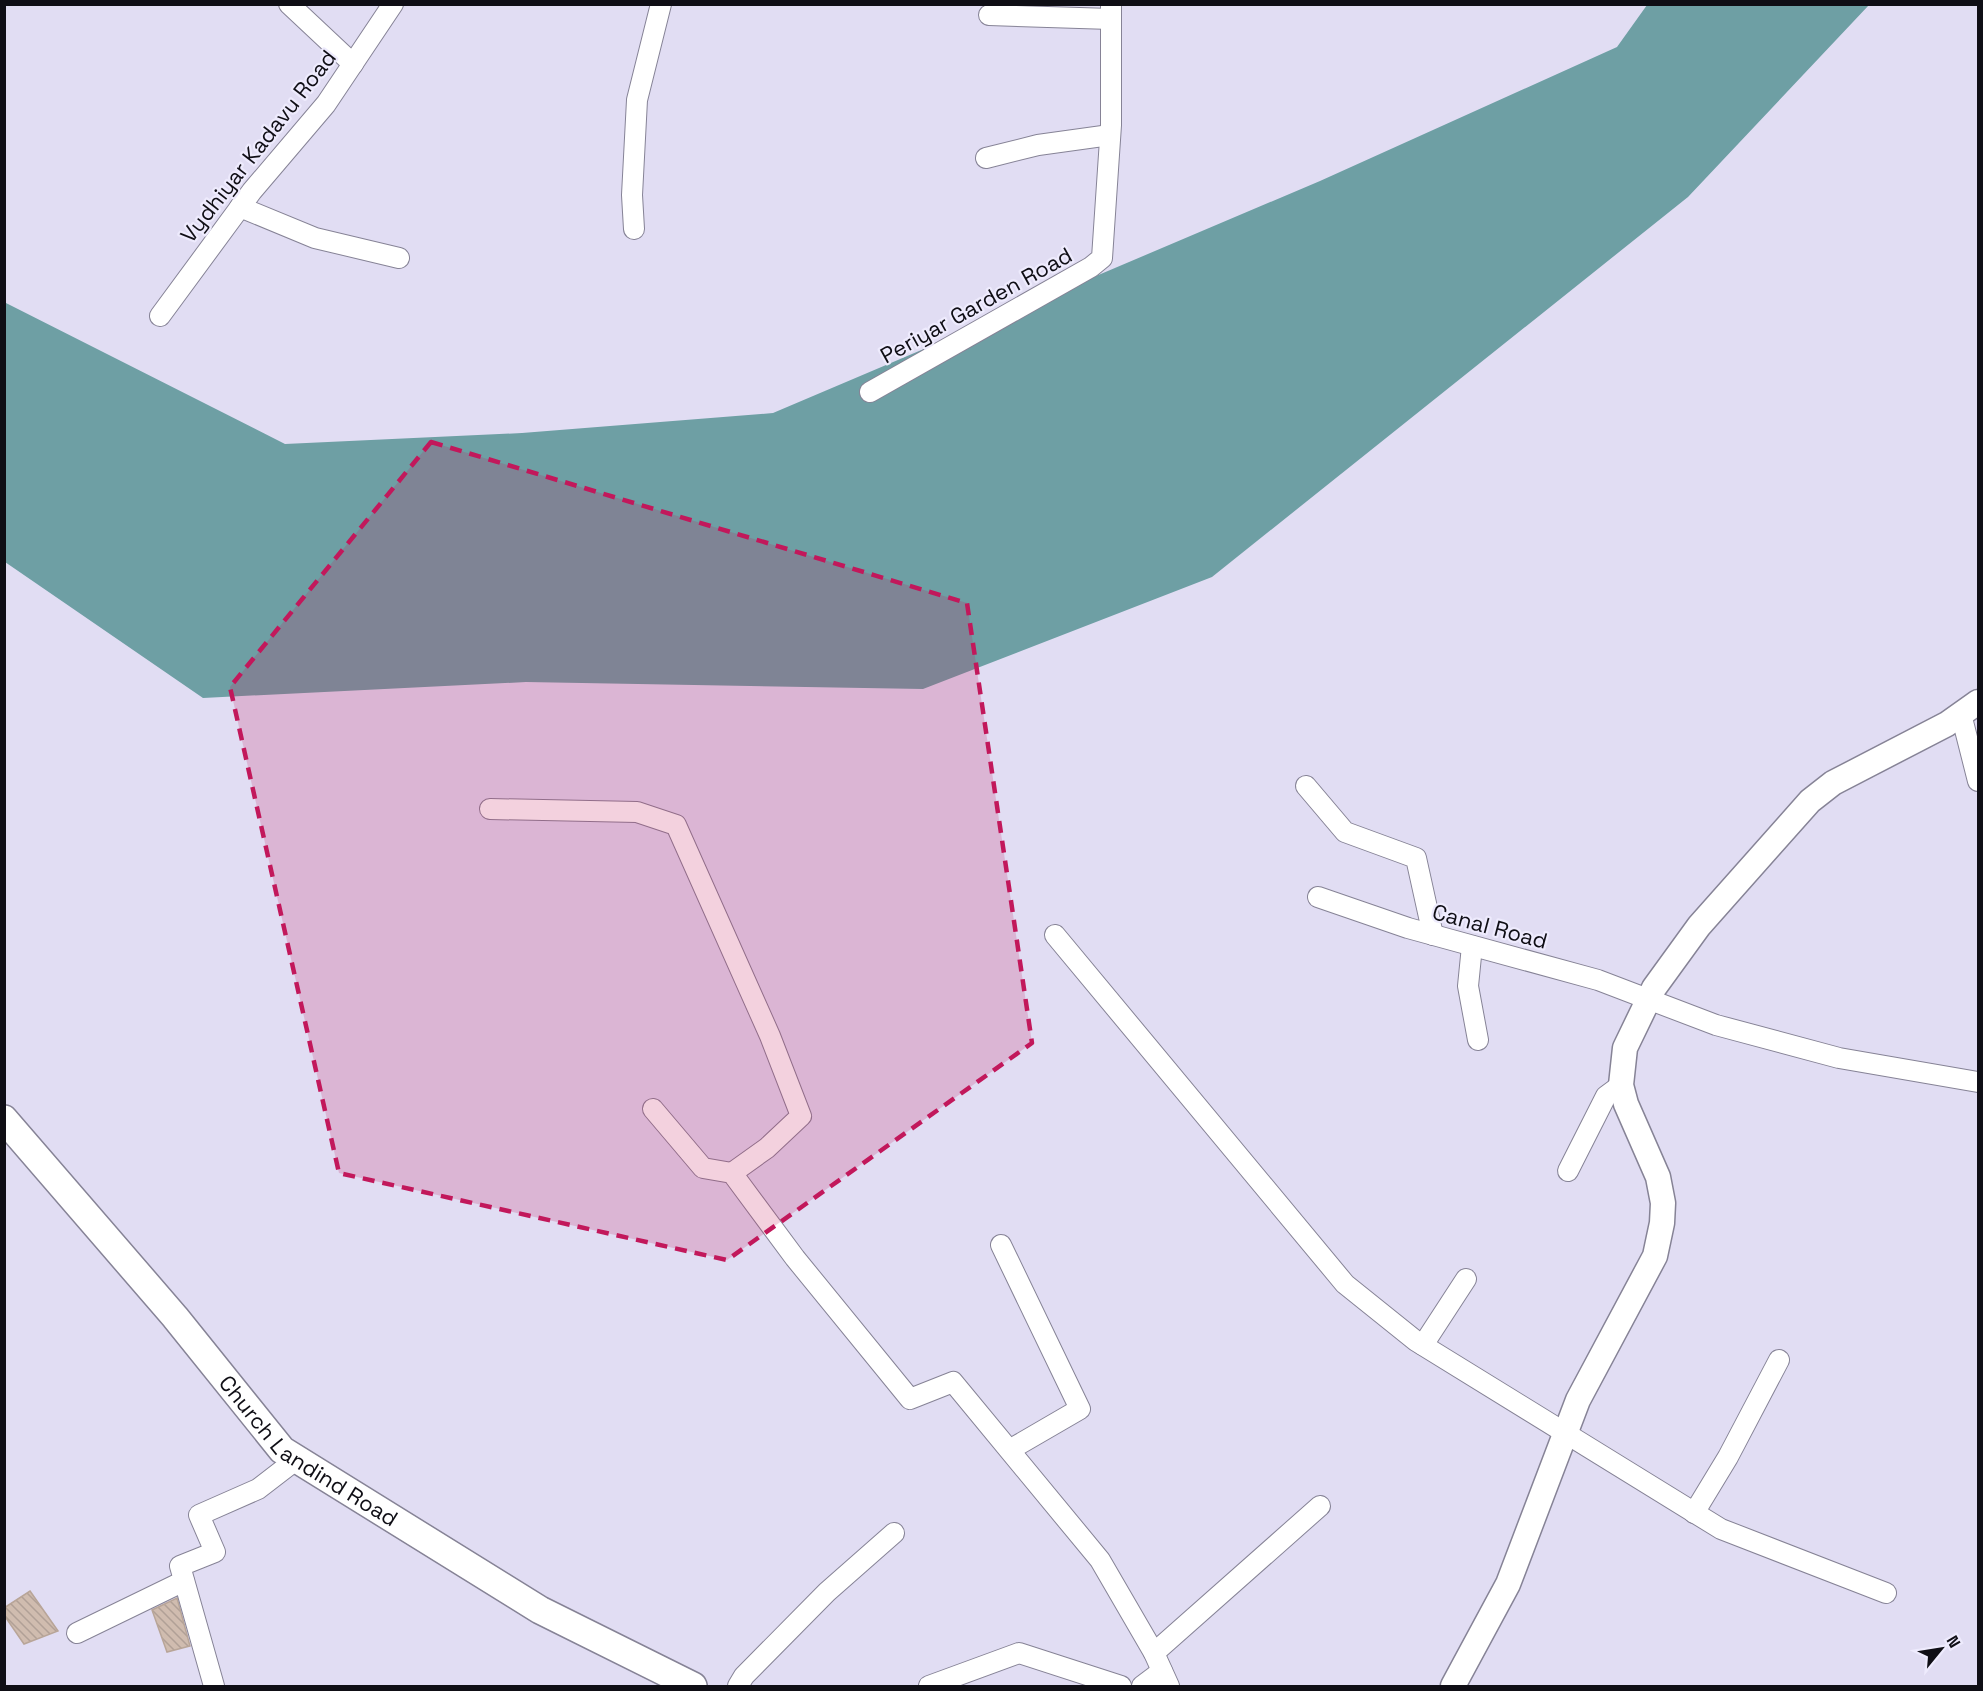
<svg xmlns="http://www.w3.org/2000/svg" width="1983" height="1691" viewBox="0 0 1983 1691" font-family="'Space Grotesk',sans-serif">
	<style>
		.water { fill: #6e9fa4 }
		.building { fill: url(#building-back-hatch); stroke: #b8a598; stroke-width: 1.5 }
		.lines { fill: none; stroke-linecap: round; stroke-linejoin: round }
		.minor-casing { stroke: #868396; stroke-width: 22 }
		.tertiary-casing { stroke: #868396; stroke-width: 27 }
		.secondary-casing { stroke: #868396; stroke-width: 30 }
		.minor { stroke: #fff; stroke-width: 20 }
		.tertiary { stroke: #fff; stroke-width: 24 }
		.secondary { stroke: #fff; stroke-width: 27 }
		.marked { fill: #c2185b; fill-opacity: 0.2; stroke: #c2185b; stroke-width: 4.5; stroke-dasharray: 12 8; stroke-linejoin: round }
		.labels { text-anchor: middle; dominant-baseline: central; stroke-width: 4.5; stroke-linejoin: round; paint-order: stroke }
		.street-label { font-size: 22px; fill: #0f0e15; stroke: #eeebfd }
	</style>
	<defs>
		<pattern id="building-back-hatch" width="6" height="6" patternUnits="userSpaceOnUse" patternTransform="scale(1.5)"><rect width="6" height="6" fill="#d0bcaf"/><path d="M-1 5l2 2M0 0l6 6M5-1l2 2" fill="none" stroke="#b1a096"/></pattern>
	</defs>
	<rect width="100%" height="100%" fill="#e1ddf3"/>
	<polygon class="water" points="1647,5 1869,5 1688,197 1212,577 923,689 526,682 203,698 5,562 4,302 285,444 522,433 773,413 1320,181 1617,47"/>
	<g class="building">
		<polygon points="30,1591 58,1631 24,1644 4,1615 4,1608"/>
		<polygon points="177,1598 190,1646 167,1652 152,1610"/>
	</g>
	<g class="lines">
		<g class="minor-casing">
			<g id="minor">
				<polyline points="289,4 353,64"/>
				<polyline points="989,15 1111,19"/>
				<polyline points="986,158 1038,145 1110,135"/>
				<polyline points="240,207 315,238 399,258"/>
				<polyline points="634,229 632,195 637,100 661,4"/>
				<polyline points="160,316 252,191 326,104 393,4"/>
				<polyline points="870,392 1091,267 1102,258 1111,125 1111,4"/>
				<polyline points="1961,714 1978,781"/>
				<polyline points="1306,786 1345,832 1416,858 1433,935"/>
				<polyline points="490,809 637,812 676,825 770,1036 801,1116 767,1148 732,1173"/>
				<polyline points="1318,897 1408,928 1598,980 1716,1025 1839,1058 1978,1082"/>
				<polyline points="1055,935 1345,1284 1416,1341 1721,1529 1886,1593"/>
				<polyline points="1472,946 1468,986 1478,1040"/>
				<polyline points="653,1109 703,1168 732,1173 795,1258 910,1399 953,1382 1100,1560 1154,1653 1169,1686"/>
				<polyline points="1568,1171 1606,1096 1621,1085"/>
				<polyline points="1001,1245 1080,1409 1011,1449"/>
				<polyline points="1423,1345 1466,1279"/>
				<polyline points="1694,1513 1728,1457 1779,1360"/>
				<polyline points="77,1633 184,1581"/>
				<polyline points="1154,1653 1320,1506"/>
				<polyline points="214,1686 180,1566 215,1552 199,1515 258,1489 297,1459"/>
				<polyline points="738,1686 744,1676 827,1592 894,1533"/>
				<polyline points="929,1686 1019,1653 1121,1686"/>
				<polyline points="1142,1686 1162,1671"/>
			</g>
		</g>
		<g class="tertiary-casing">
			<polyline id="tertiary" points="1453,1686 1508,1584 1578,1400 1655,1256 1662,1223 1663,1203 1658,1177 1626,1104 1621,1085 1625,1048 1654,988 1699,926 1810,801 1833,783 1947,724 1978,702"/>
		</g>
		<g class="secondary-casing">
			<g id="secondary">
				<path id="s1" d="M 4,1119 L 175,1317 L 282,1450 L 540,1610 L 693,1686"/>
			</g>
		</g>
		<use href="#minor" class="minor"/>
		<use href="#tertiary" class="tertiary"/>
		<use href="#secondary" class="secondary"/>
	</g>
	<path class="marked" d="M 431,442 L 967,603 L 1032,1043 L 727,1260 L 339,1173 L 230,687 Z"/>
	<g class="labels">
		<g class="street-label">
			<text transform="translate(258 146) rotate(-52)">Vydhiyar Kadavu Road</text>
			<text transform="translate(976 305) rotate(-29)">Periyar Garden Road</text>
			<text transform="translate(1490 926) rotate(15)">Canal Road</text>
			<text stroke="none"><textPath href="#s1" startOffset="453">Church Landind Road</textPath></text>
		</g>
	</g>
	<rect width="1983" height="1691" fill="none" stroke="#0f0e15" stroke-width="12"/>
	<g transform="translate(1941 1649) rotate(60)" stroke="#eeebfd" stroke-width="4.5" paint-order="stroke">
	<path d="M0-4.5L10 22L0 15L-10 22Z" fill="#0f0e15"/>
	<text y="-9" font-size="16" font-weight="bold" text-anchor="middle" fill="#0f0e15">N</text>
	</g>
</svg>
